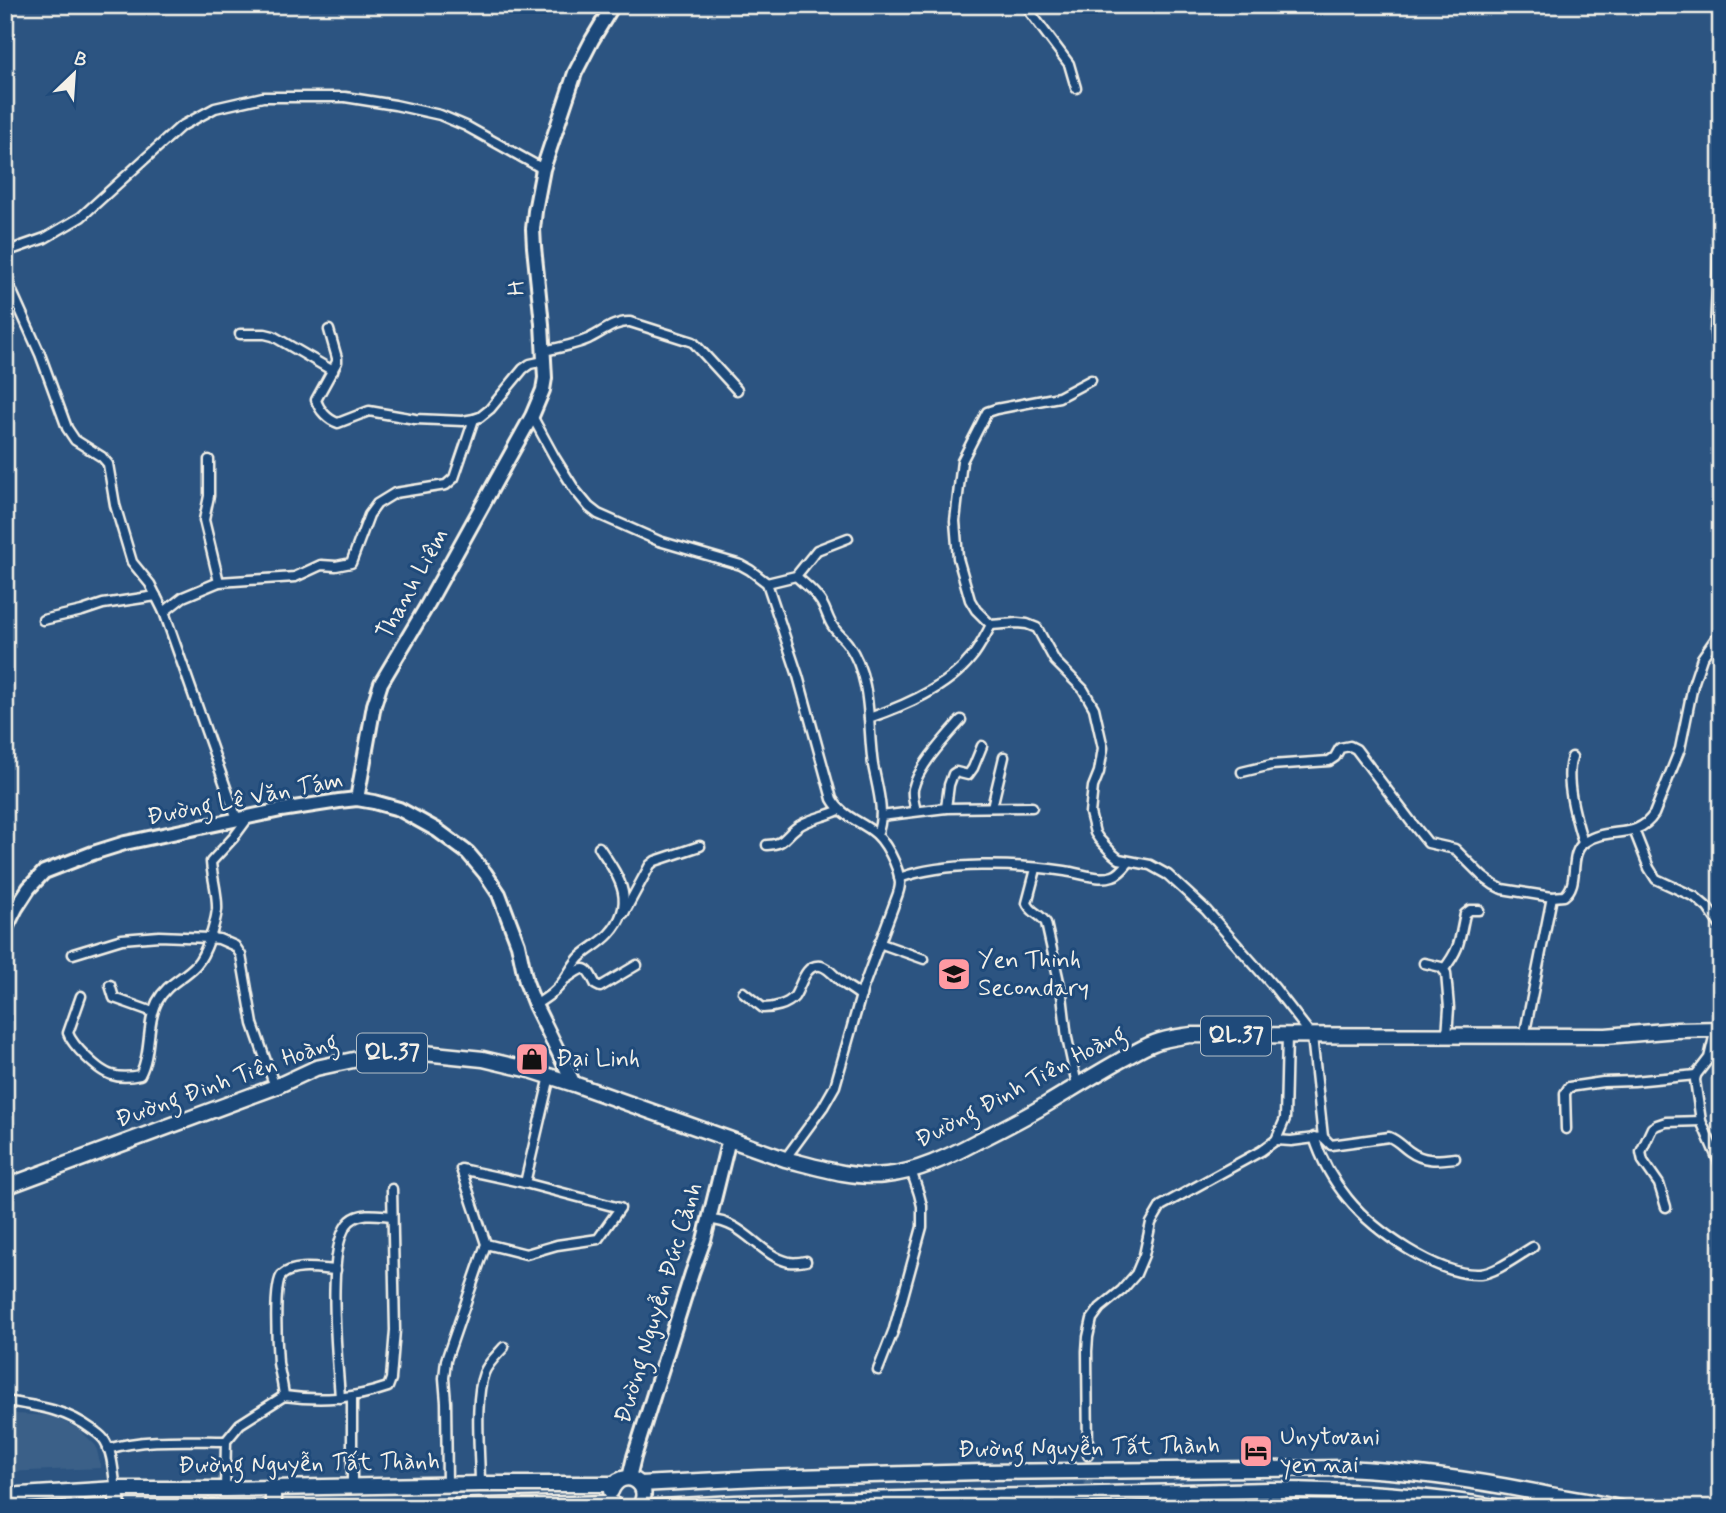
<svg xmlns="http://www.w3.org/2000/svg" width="1726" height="1513" viewBox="0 0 1726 1513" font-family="Mynerve,sans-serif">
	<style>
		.built { fill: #3b6088 }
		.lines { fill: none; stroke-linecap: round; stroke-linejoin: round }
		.street-tunnel { stroke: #4a6c90; stroke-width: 8; stroke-dasharray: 8 4; stroke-linecap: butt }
		.street-casing { stroke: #f4f1e8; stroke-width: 13 }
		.secondary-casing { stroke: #f4f1e8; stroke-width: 18 }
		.primary-casing { stroke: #f4f1e8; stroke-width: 19 }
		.street { stroke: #1f4a7a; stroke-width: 8 }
		.secondary { stroke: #1f4a7a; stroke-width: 12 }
		.primary { stroke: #1f4a7a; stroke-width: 14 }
		.labels { text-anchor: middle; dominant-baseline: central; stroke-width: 6; stroke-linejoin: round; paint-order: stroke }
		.shield { fill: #1f4a7a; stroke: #b4bfc7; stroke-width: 2 }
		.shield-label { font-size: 23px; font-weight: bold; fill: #f4f1e8 }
		.street-label { font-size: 24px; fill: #f4f1e8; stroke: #1f4a7a }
		.poi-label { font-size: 24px; fill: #f4f1e8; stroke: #1f4a7a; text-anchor: start }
	</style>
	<rect width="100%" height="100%" fill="#2c5481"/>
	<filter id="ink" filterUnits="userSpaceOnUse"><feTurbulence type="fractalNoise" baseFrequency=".0143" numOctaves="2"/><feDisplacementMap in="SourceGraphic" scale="14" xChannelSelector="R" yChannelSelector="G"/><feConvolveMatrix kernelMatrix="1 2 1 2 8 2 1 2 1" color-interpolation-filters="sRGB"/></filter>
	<g filter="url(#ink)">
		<polygon class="built" points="5,1412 16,1414 52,1416 79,1429 96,1446 101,1468 5,1472"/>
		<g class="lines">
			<polyline class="street-tunnel" points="1088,1455 1089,1497"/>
			<g class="street-casing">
				<g id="street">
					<polyline points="1029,5 1030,12 1069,64 1076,88"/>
					<polyline points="1721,194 1715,331 1716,341 1721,345"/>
					<polyline points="5,252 45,238 81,217 180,127 215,108 263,97 345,97 395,105 440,115 466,126 543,169"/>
					<polyline points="5,276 40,354 67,428 75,440 102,457 108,464 115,505 132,562 150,584 164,612 237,819"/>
					<path d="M 329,330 L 337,358 L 337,362 L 316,400 C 319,410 328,420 338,423 L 369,411 L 415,419 L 463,421 L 474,419 L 480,417 L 490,409 L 523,369 L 530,364 L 544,361"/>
					<polyline points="240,334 265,334 273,336 333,371"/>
					<path d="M 543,351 C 559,348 574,345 588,339 C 601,333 615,321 630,322 L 693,342 L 737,390"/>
					<polyline points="1091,380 1059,397 996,409 987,412 962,461 955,521 958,558 970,600 976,610 991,625 1017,623 1027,624 1037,628 1055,661 1083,689 1094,708 1103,748 1099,772 1093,787 1090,813 1095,833 1099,839 1113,854 1119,859 1150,865 1168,875 1206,910 1274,987 1312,1036 1323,1137"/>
					<path d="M 532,416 L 555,458 L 575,490 L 589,507 L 598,514 L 659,541 L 741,565 L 750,570 L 767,583 L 798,676 L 832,799 C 841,815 857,820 871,830 C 885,839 899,867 900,883 C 900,889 898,894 896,899 L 863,988 L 835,1086 L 823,1107 L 785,1159"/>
					<polyline points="209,460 209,496 204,520 219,582"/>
					<path d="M 796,576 C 803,583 813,590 819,599 C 826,607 827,619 834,628 C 838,634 844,638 848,644 C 873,680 867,724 873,765 C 877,787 886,813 877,834"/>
					<polyline points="767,583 796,576 817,550 848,538"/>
					<polyline points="164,612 183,597 219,582 295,577 321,565 336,566 351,563 369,515 377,504 395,493 446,485 454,478 474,419"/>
					<polyline points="43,620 82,611 103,604 156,596"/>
					<path d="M 869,718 C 904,706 947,688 971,658 C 979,649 985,636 991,625"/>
					<path d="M 1572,757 C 1564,780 1576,819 1583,843"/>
					<path d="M 1242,772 L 1271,765 L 1329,761 L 1335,757 L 1340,748 L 1350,746 L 1356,749 L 1412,823 L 1428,843 L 1455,849 L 1483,877 L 1494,885 L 1502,889 L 1552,897 L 1564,896 C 1581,884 1567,854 1585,842 C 1607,826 1637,841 1654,814 L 1680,749 L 1693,685 L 1702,658 L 1716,638 L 1721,637"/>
					<polyline points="992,807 1004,757"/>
					<polyline points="946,808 949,785 953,774 956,772 968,775 973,768 982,746"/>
					<path d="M 916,811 C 914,803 912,796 913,789 C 918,767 946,737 961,720"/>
					<polyline points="881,816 946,808 1032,807"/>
					<polyline points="1634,830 1649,868 1656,879 1695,897 1708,908 1721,927"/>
					<path d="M 767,845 C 785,844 784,837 796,828 C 808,818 826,817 839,810"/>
					<path d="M 1036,869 L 1027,903 C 1030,912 1041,914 1046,923 L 1062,995 L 1067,1038 L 1077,1085"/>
					<path d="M 899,878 C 947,861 1015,864 1065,871 C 1080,873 1099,881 1113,876 C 1120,874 1125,867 1129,862"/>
					<polyline points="624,913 650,865 655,861 700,846"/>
					<polyline points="879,943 924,959"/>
					<polyline points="73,954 122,939 159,936 209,938 219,939 235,946 241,955 253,1024 275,1087"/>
					<polyline points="1424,963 1441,967 1446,973 1449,1008 1447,1036"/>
					<path d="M 1444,969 C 1461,947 1459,940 1465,914 L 1470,910 L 1479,910"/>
					<path d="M 567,978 C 585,965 586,965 596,985 L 600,987 L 637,965"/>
					<polyline points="110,985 114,998 153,1012"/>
					<path d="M 743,992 L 763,1008 C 773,1008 787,1005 794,997 C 801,988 804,963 821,966 C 829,968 836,978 843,983 C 849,988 855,991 861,996"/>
					<path d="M 81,996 L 68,1033 C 72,1045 99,1072 112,1075 C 121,1078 131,1077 140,1075 C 152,1052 146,1024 157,1002 C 167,983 183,979 196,965 C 206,954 215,925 217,910 C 218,894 212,877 211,862 L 234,837 L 248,818"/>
					<path d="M 535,1005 C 546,998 557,991 564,980 C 569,973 573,965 579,958 C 588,949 600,944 609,934 C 638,902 619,877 599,847"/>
					<polyline points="1716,1029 1709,1058 1696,1075 1695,1080 1701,1121 1721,1167"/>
					<polyline points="1524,1037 1552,897"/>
					<polyline points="1566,1129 1565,1093 1569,1087 1603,1082 1634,1081 1696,1075"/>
					<path d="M 1314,1137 C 1321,1159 1333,1181 1348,1199 C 1374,1231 1438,1276 1480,1274 C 1496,1273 1519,1255 1533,1247"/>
					<path d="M 1276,1140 L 1291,1141 L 1323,1137 L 1331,1145 L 1389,1137 C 1397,1140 1402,1146 1409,1151 C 1424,1162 1438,1160 1455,1158"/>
					<polyline points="525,1183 550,1076"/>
					<polyline points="1666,1207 1659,1184 1643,1161 1641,1152 1652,1128 1657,1125 1666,1122 1701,1121"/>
					<path d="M 710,1220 C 744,1221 759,1255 789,1262 C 795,1263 801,1262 806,1261"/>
					<polyline points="878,1370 894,1329 922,1227 922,1206 919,1194 911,1170"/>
					<path d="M 284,1396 C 283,1385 280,1374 278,1363 C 277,1349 273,1283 282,1275 C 294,1264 320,1269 336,1270"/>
					<polyline points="352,1397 352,1487"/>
					<path d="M 340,1398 C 338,1363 324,1244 350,1221 C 362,1211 378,1215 392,1216"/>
					<path d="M 5,1401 C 38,1406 65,1409 93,1430 C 97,1433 102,1436 105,1441 C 113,1454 113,1473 116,1489"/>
					<path d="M 108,1449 C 144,1438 188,1441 226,1441"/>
					<polyline points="1088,1455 1087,1351 1088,1337 1092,1319 1100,1308 1122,1290 1136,1274 1144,1255 1151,1223 1161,1206 1261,1151 1276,1140 1285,1119 1287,1036"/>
					<polyline points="447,1484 446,1402 444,1378 446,1360 486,1244 461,1169 525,1183 620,1208 598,1239 557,1245 526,1254 486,1244"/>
					<path d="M 480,1484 C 480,1455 474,1399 484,1373 C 488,1363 497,1355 504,1347"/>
					<path d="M 225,1489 L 226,1441 L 240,1424 L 284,1396 C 321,1401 353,1399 388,1387 L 391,1379 L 395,1330 L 392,1189"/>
					<polyline points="1089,1508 1089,1507"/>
				</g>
			</g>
			<g class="secondary-casing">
				<g id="secondary">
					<polyline points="357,799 374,705 381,683 425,609 532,416 543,390 545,378 542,324 534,247 533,229 535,211 543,169 575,73 592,40 613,5"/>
					<polyline points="5,930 16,908 29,888 44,872 93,853 125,843 281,810 339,801 357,799 374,802 399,809 437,830 468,853 485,873 499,894 518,944 526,982 535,1005 574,1084"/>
					<polyline points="629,1478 634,1457 692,1273 704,1240 729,1139"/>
				</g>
			</g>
			<g class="primary-casing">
				<g id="primary">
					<path d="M 5,1187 L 275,1087 L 316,1068 L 381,1054 L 399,1052 L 424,1053 L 483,1059 L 530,1070 L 574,1084 L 785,1159 C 817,1167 853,1179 886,1175 C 917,1172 948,1157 976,1142 C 1000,1130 1024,1118 1047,1104 C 1072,1089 1096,1074 1121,1060 C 1132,1054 1143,1047 1154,1043 C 1166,1038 1179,1037 1191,1035 L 1606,1036 L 1677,1030 L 1721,1029"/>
					<path d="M 640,1484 L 759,1478 L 982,1472 L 1344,1468 C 1413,1471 1482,1481 1550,1495 C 1573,1499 1596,1502 1619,1508"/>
					<polyline points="273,1488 273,1508"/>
					<polyline points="116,1489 118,1508"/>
					<path d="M 611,1491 C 622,1464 657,1485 638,1508"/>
					<polyline points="5,1496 116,1489 225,1489 480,1484 614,1484"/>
					<polyline points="405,1508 612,1503"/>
					<path d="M 643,1508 L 735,1503 L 1269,1490 C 1348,1490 1425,1495 1502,1508"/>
				</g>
			</g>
			<use href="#street" class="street"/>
			<use href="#secondary" class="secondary"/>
			<use href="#primary" class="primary"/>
		</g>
	</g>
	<defs>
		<g id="school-square" transform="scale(1.75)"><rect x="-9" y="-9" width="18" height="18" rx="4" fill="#ff9aa2" stroke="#1f4a7a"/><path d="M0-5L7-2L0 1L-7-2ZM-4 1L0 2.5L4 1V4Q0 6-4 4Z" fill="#111"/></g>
		<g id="shop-square" transform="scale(1.75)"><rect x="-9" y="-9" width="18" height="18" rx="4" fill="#ff9aa2" stroke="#1f4a7a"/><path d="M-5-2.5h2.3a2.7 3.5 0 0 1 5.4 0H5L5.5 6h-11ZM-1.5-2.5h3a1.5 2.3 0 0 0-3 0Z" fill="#111"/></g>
		<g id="hotel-square" transform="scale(1.75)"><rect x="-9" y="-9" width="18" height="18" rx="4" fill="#ff9aa2" stroke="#1f4a7a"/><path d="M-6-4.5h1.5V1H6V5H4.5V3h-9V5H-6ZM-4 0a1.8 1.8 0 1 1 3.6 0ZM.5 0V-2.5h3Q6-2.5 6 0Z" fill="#111"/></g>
	</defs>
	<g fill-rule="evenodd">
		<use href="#school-square" x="954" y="974"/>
		<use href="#shop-square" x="532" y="1059"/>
		<use href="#hotel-square" x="1256" y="1451"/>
	</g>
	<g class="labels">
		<g class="shield">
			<rect x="1201" y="1016.5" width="70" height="39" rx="5"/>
			<rect x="357" y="1033.5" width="70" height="39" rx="5"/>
		</g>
		<g class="shield-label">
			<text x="1236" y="1036">QL.37</text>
			<text x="392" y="1053">QL.37</text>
		</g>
		<g class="street-label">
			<text transform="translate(517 288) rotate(-96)">H</text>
			<text transform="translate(413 584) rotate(-61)">Thanh Liêm</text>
			<text transform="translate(245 799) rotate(-11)">Đường Lê Văn Tám</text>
			<text transform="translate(227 1081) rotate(-20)">Đường Đinh Tiên Hoàng</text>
			<text transform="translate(1021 1087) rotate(-28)">Đường Đinh Tiên Hoàng</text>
			<text transform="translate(659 1303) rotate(-73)">Đường Nguyễn Đức Cảnh</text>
			<text transform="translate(1089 1448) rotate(-1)">Đường Nguyễn Tất Thành</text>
			<text transform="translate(309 1464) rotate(-1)">Đường Nguyễn Tất Thành</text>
		</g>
		<g class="poi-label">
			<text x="978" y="960">Yen Thinh<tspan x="978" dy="28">Secondary</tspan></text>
			<text x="556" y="1059">Đại Linh</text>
			<text x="1280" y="1437">Unytovani<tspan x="1280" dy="28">yen nai</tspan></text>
		</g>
	</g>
	<rect width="1726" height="1513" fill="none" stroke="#1f4a7a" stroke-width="28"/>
	<rect x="14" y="14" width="1698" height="1485" fill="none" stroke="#f4f1e8" stroke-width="2.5" filter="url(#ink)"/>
	<g transform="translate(74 74) rotate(25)" stroke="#1f4a7a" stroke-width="5" paint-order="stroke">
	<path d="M0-5L12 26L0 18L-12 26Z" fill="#f4f1e8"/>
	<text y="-10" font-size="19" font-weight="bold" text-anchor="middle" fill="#f4f1e8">B</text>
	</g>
</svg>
